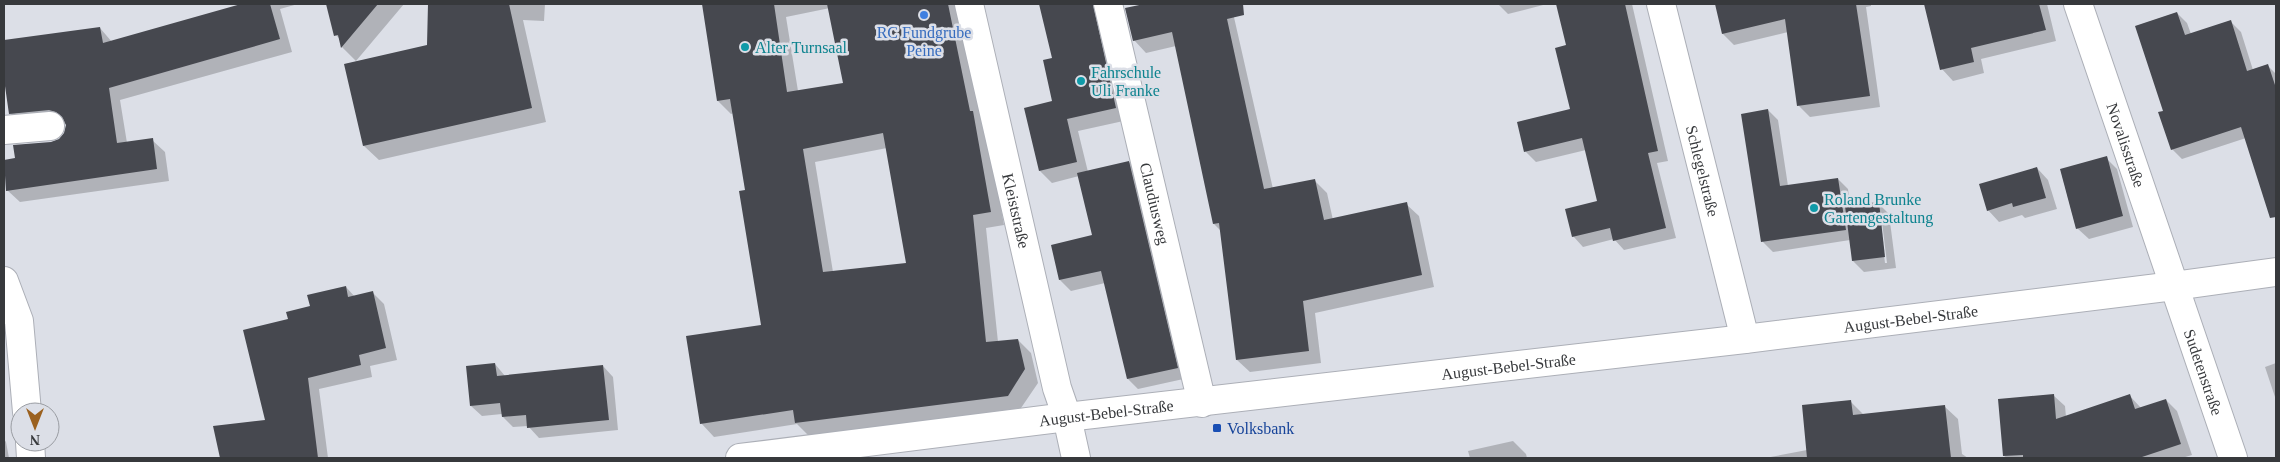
<svg xmlns="http://www.w3.org/2000/svg" width="2280" height="462" viewBox="0 0 2280 462" font-family="'Times New Roman',serif">
	<style>
		.shadow { fill: #0003; fill-rule: evenodd }
		.building { fill: #46484f; fill-rule: evenodd }
		.lines { fill: none; stroke-linecap: round; stroke-linejoin: round }
		.minor-casing { stroke: #acafb7; stroke-width: 30 }
		.minor { stroke: #fff; stroke-width: 28 }
		.shop-dot { fill: #3f7fe0; stroke: #dcdfe7; stroke-width: 2 }
		.culture-dot { fill: #0f9aa8; stroke: #dcdfe7; stroke-width: 2 }
		.transit-dot { fill: #1a4fb4; stroke: #dcdfe7; stroke-width: 2 }
		.labels { text-anchor: middle; dominant-baseline: central; stroke-width: 5; stroke-linejoin: round; paint-order: stroke }
		.shop-label { font-size: 16px; fill: #366cbe; stroke: #dcdfe7 }
		.culture-label { font-size: 16px; fill: #0d838f; stroke: #dcdfe7; text-anchor: start }
		.street-label { font-size: 16px; fill: #37393c; stroke: #dcdfe7 }
		.transit-label { font-size: 16px; fill: #164399; stroke: #dcdfe7; text-anchor: start }
	</style>
	<rect width="100%" height="100%" fill="#dcdfe7"/>
	<g class="shadow">
		<polygon points="245,4 298,4 280,9 292,52 120,100 127,143 152,140 165,152 169,181 20,202 7,190 4,161 16,159 59,140 65,134 67,125 62,122 22,126 10,113 4,70 4,41 100,28 112,42"/>
		<polygon points="327,4 404,4 356,61 342,47 341,40 336,35"/>
		<polygon points="429,4 545,4 544,21 523,20 546,122 379,160 364,146 346,64 428,46"/>
		<path d="M 703,4 L 957,4 L 986,125 L 1004,225 L 986,228 L 998,342 L 1018,340 L 1031,353 L 1038,383 L 1021,408 L 809,436 L 797,424 L 714,437 L 701,423 L 762,326 L 746,191 L 734,113 L 731,114 L 718,101 ZM 830,8 L 844,84 L 798,91 L 786,17 ZM 887,148 L 908,264 L 833,272 L 815,162 Z"/>
		<polygon points="1041,4 1105,4 1128,120 1078,131 1088,172 1129,162 1139,173 1188,378 1138,389 1128,379 1105,283 1071,291 1060,280 1052,246 1093,236 1079,176 1052,183 1040,171 1054,102 1054,59"/>
		<polygon points="1149,4 1231,4 1273,189 1314,180 1327,193 1333,220 1406,204 1419,216 1434,287 1315,313 1321,363 1250,372 1237,360 1221,231 1214,224 1176,46 1146,53 1134,40 1126,9"/>
		<polygon points="1498,4 1547,4 1508,14"/>
		<polygon points="1557,4 1632,4 1668,161 1657,163 1676,238 1624,250 1614,239 1583,247 1573,236 1599,202 1586,150 1536,162 1526,152 1518,123 1572,110 1568,46"/>
		<polygon points="1716,4 1871,4 1871,6 1866,7 1880,107 1810,117 1799,106 1788,32 1734,45 1723,34"/>
		<polygon points="1976,4 2047,4 2056,41 1981,59 1984,73 1953,81 1942,69 1980,20"/>
		<polygon points="2177,13 2187,23 2191,34 2230,21 2241,32 2253,70 2268,66 2276,74 2276,189 2270,191 2246,138 2182,159 2172,149 2164,112"/>
		<path d="M 1768,110 L 1778,120 L 1788,186 L 1838,179 L 1848,189 L 1850,206 L 1878,203 L 1889,214 L 1896,268 L 1864,272 L 1853,261 L 1850,240 L 1773,252 L 1763,242 ZM 1879,214 L 1881,214 L 1887,263 L 1885,263 Z"/>
		<polygon points="2106,158 2117,169 2133,227 2089,239 2077,228"/>
		<polygon points="2037,168 2048,180 2057,209 2025,218 2022,215 1999,222 1988,210"/>
		<polygon points="4,192 5,193 4,213"/>
		<polygon points="346,287 355,297 372,292 384,304 397,360 370,366 372,377 319,389 328,458 221,458 214,427 266,421 290,320"/>
		<polygon points="2276,363 2276,400 2265,367"/>
		<polygon points="495,364 505,376 603,366 613,377 618,430 539,438 528,426 513,427 503,417 502,414 482,416 471,406"/>
		<polygon points="2053,395 2065,406 2066,417 2129,395 2141,408 2166,400 2177,411 2192,455 2182,458 2007,458 2004,456"/>
		<polygon points="1851,402 1864,415 1944,406 1958,419 1962,454 1968,458 1765,458 1807,450"/>
		<polygon points="4,439 6,442 9,458 4,458"/>
		<polygon points="1513,441 1526,454 1527,458 1470,458 1468,451"/>
	</g>
	<g class="building">
		<polygon points="241,4 270,4 280,39 109,88 117,143 153,138 157,169 6,191 4,160 15,158 13,145 51,142 59,139 64,133 66,125 62,117 56,112 49,110 9,114 4,79 4,40 100,27 103,43"/>
		<polygon points="326,4 378,4 341,48 338,35 334,36"/>
		<polygon points="428,4 509,4 532,108 363,146 344,64 427,45"/>
		<path d="M 702,4 L 774,4 L 787,92 L 843,83 L 827,4 L 948,4 L 970,111 L 973,111 L 991,212 L 973,215 L 986,342 L 1018,339 L 1025,369 L 1008,396 L 795,423 L 793,410 L 700,424 L 686,336 L 761,325 L 739,191 L 745,190 L 730,99 L 717,101 ZM 883,133 L 906,263 L 823,272 L 803,149 Z"/>
		<polygon points="1039,4 1093,4 1116,108 1067,119 1077,162 1039,171 1024,108 1052,101 1043,60 1052,58"/>
		<polygon points="1144,4 1243,4 1244,15 1227,19 1264,189 1315,179 1324,220 1407,202 1422,275 1303,301 1309,351 1236,360 1219,223 1213,224 1172,32 1133,41 1125,8"/>
		<polygon points="1556,4 1625,4 1658,151 1648,153 1666,228 1613,241 1610,228 1572,237 1565,209 1597,201 1582,138 1524,152 1517,122 1570,109 1555,48 1566,45"/>
		<polygon points="1715,4 1856,4 1870,96 1797,106 1785,19 1722,34"/>
		<polygon points="1924,4 2039,4 2046,30 1971,48 1974,62 1940,70"/>
		<polygon points="2177,12 2185,35 2231,20 2247,71 2268,64 2276,88 2276,217 2270,218 2241,127 2171,150 2158,112 2163,111 2135,26"/>
		<polygon points="1768,109 1780,186 1838,178 1846,230 1761,242 1741,114"/>
		<polygon points="2107,156 2123,216 2076,229 2060,169"/>
		<polygon points="1129,161 1178,368 1127,379 1101,271 1059,280 1051,245 1092,235 1077,173"/>
		<polygon points="2037,167 2046,198 2013,207 2012,203 1987,211 1979,184"/>
		<polygon points="1879,202 1885,257 1852,261 1845,206"/>
		<polygon points="346,286 348,297 373,291 386,348 359,355 361,365 308,378 318,458 220,458 213,426 265,420 243,330 288,319 286,312 310,306 307,295"/>
		<polygon points="495,363 497,376 603,365 609,420 527,428 526,415 502,417 500,403 470,406 466,366"/>
		<polygon points="2054,394 2056,419 2130,394 2135,409 2166,399 2181,444 2139,458 2023,458 2023,455 2003,456 1998,399"/>
		<polygon points="1851,400 1853,415 1945,405 1951,458 1807,458 1802,405"/>
	</g>
	<g class="lines">
		<g class="minor-casing">
			<g id="minor">
				<path id="s1" d="M 969,4 L 1057,388 L 1067,417 L 1076,458"/>
				<path id="s2" d="M 1108,4 L 1202,403"/>
				<path id="s3" d="M 1661,4 L 1745,339"/>
				<path id="s4" d="M 2078,4 L 2233,458"/>
				<polyline points="4,130 50,126"/>
				<polyline points="4,281 19,321 27,412"/>
				<polyline points="30,442 31,458"/>
				<path id="s5" d="M 740,458 L 1067,417 L 1745,339 L 2174,286 L 2276,272"/>
			</g>
		</g>
		<use href="#minor" class="minor"/>
	</g>
	<circle class="shop-dot" cx="924" cy="15" r="5"/>
	<g class="culture-dot">
		<circle cx="745" cy="47" r="5"/>
		<circle cx="1081" cy="81" r="5"/>
		<circle cx="1814" cy="208" r="5"/>
	</g>
	<rect class="transit-dot" x="1212" y="423" width="10" height="10" rx="2.5"/>
	<g class="labels">
		<g class="shop-label">
			<text x="924" y="32">RC Fundgrube<tspan x="924" dy="18">Peine</tspan></text>
		</g>
		<g class="culture-label">
			<text x="755" y="47">Alter Turnsaal</text>
			<text x="1091" y="72">Fahrschule<tspan x="1091" dy="18">Uli Franke</tspan></text>
			<text x="1824" y="199">Roland Brunke<tspan x="1824" dy="18">Gartengestaltung</tspan></text>
		</g>
		<g class="street-label">
			<text stroke="none"><textPath href="#s4" startOffset="149">Novalisstraße</textPath></text>
			<text stroke="none"><textPath href="#s3" startOffset="172">Schlegelstraße</textPath></text>
			<text stroke="none"><textPath href="#s2" startOffset="205">Claudiusweg</textPath></text>
			<text stroke="none"><textPath href="#s1" startOffset="212">Kleiststraße</textPath></text>
			<text stroke="none"><textPath href="#s5" startOffset="1179">August-Bebel-Straße</textPath></text>
			<text stroke="none"><textPath href="#s5" startOffset="774">August-Bebel-Straße</textPath></text>
			<text stroke="none"><textPath href="#s4" startOffset="389">Sudetenstraße</textPath></text>
			<text stroke="none"><textPath href="#s5" startOffset="369">August-Bebel-Straße</textPath></text>
		</g>
		<g class="transit-label">
			<text x="1227" y="428">Volksbank</text>
		</g>
	</g>
	<rect width="2280" height="462" fill="none" stroke="#37393c" stroke-width="10"/>
	<g transform="translate(35 427) rotate(180)"><circle r="24" fill="#dcdfe7" stroke="#9a9da3"/>
	<path d="M0-4L9 19L0 12L-9 19Z" fill="#9b611f"/>
	<text y="-8" font-size="14" font-weight="bold" text-anchor="middle" fill="#37393c">N</text>
	</g>
</svg>
